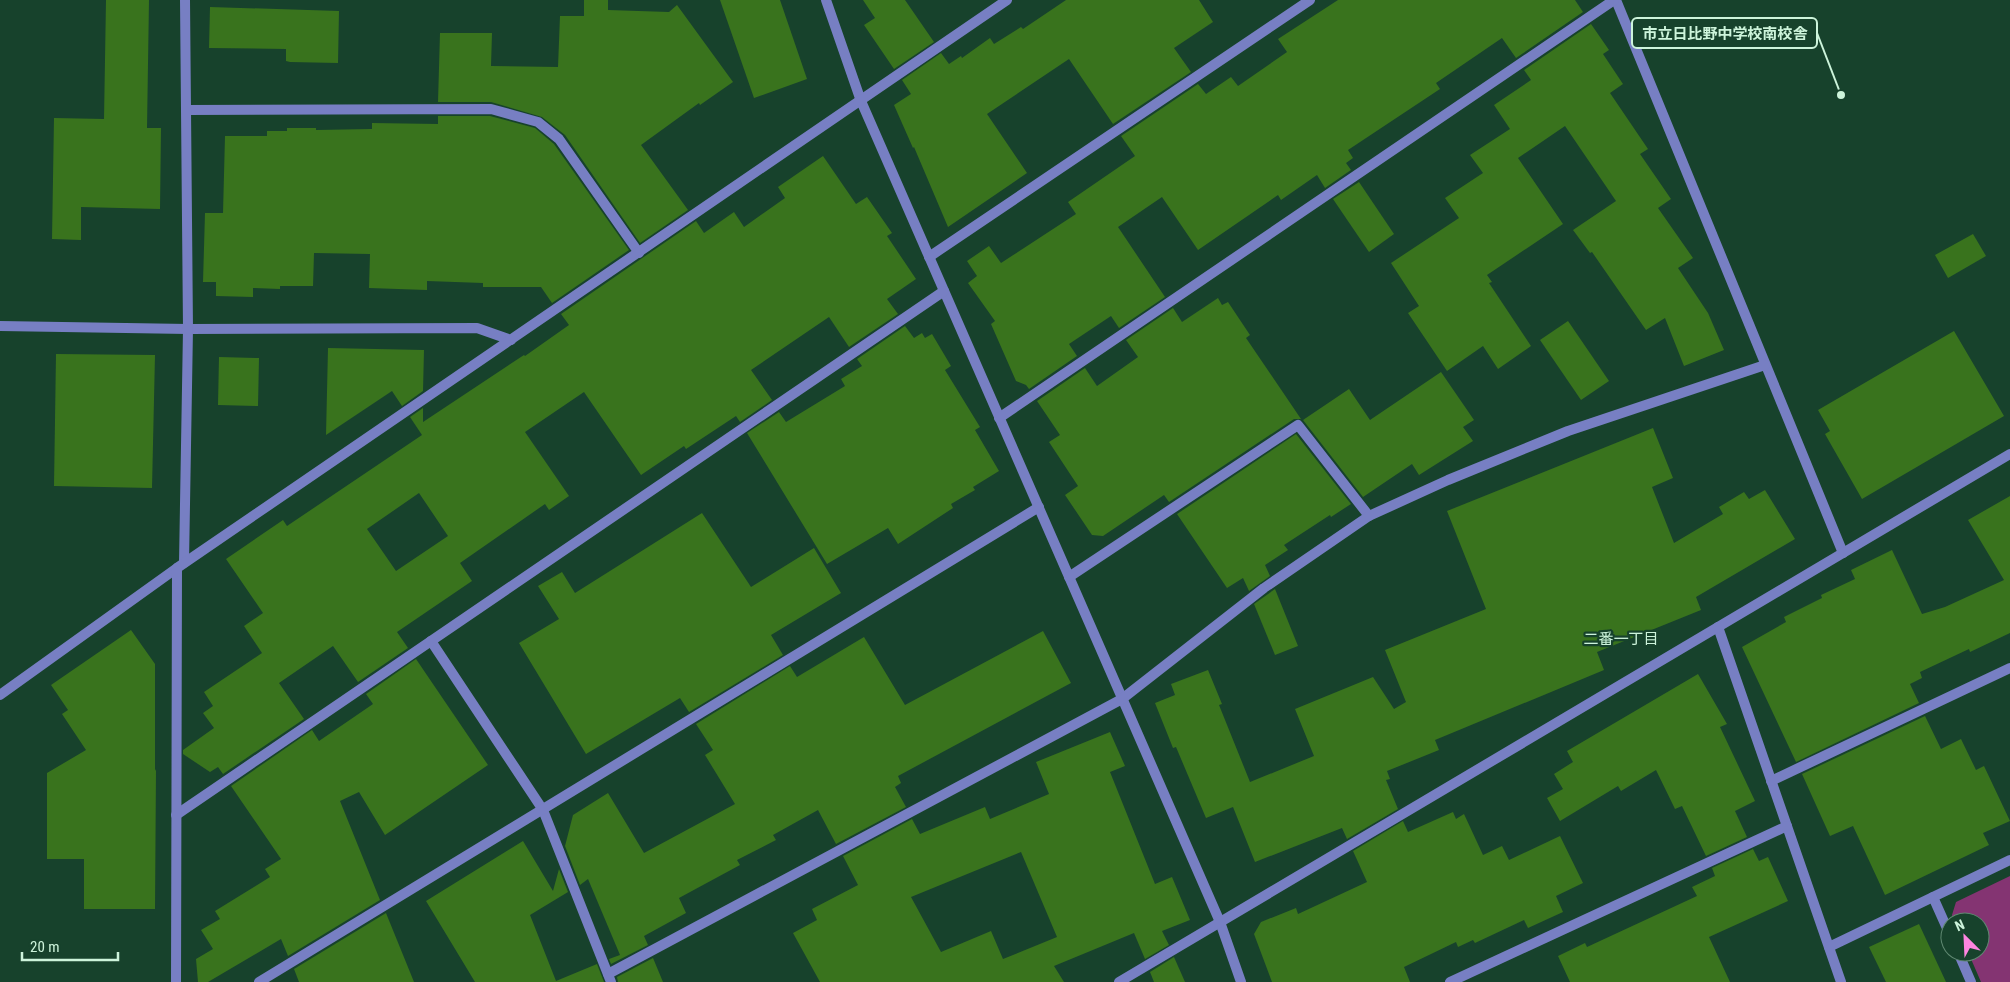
<svg xmlns="http://www.w3.org/2000/svg" width="2010" height="982" viewBox="0 0 2010 982" font-family="'Roboto Condensed','Noto Sans JP',sans-serif">
	<style>
		.green { fill: #843472 }
		.building { fill: #39731d; fill-rule: evenodd }
		.lines { fill: none; stroke-linecap: round; stroke-linejoin: round }
		.service { stroke: #777fc3; stroke-width: 10 }
		.minor { stroke: #777fc3; stroke-width: 10 }
		.labels { text-anchor: middle; dominant-baseline: central; stroke-width: 4.5; stroke-linejoin: round; paint-order: stroke }
		.neighbourhood-label { font-size: 15px; fill: #cdf4db; stroke: #17422c }
		.leader { fill: none; stroke: #cdf4db; stroke-width: 2 }
		.callout-dot { fill: #cdf4db; stroke: #17422c; stroke-width: 2 }
		.callout { fill: #17422c; stroke: #cdf4db; stroke-width: 2 }
		.callout-label { font-size: 15px; text-anchor: middle; font-weight: bold; fill: #cdf4db }
	</style>
	<rect width="100%" height="100%" fill="#17422c"/>
	<polygon class="green" points="2010,876 2010,982 1981,982 1968,952 1980,952 1980,922 1954,922 1952,915 1956,902"/>
	<g class="building">
		<polygon points="106,0 149,0 147,128 161,128 160,209 81,207 81,240 52,239 54,118 104,119"/>
		<polygon points="584,0 608,0 608,10 669,12 677,5 733,82 700,105 699,103 641,145 688,210 640,243 565,135 542,117 491,102 438,102 440,33 492,33 491,66 558,67 560,16 584,16"/>
		<polygon points="720,0 780,0 807,79 754,98"/>
		<polygon points="863,0 905,0 934,42 894,69 864,25 875,18"/>
		<polygon points="1066,0 1199,0 1213,22 1174,48 1191,72 1113,124 1069,59 987,114 1027,173 948,227 914,147 913,148 894,105 911,94 902,80 941,53 949,64 961,56 962,58 990,38 994,44 1021,27 1023,29"/>
		<polygon points="1338,0 1575,0 1583,12 1516,58 1502,38 1436,83 1440,89 1348,150 1353,158 1346,163 1351,170 1325,188 1317,175 1281,200 1278,195 1198,250 1162,197 1118,227 1165,297 1119,328 1111,316 1069,344 1077,356 1029,389 1026,385 1016,381 991,324 995,321 968,283 977,276 967,261 989,246 1001,263 1076,214 1068,202 1135,156 1121,136 1198,84 1206,94 1231,77 1238,86 1287,52 1278,39"/>
		<polygon points="210,7 339,11 338,63 290,62 286,61 286,49 209,48"/>
		<polygon points="1591,24 1609,50 1603,54 1623,84 1610,93 1648,149 1640,154 1671,199 1658,208 1693,258 1678,268 1708,313 1724,350 1684,366 1665,318 1646,330 1592,252 1590,253 1573,230 1616,201 1565,126 1518,158 1563,224 1487,275 1492,282 1489,283 1531,346 1498,369 1483,346 1447,371 1408,313 1419,306 1391,263 1459,218 1445,198 1483,173 1470,155 1510,129 1494,105 1531,80 1524,70"/>
		<polygon points="438,116 490,116 535,128 554,144 629,250 552,303 541,287 483,287 483,283 427,281 427,290 369,288 370,254 314,253 313,286 280,286 280,289 253,288 253,297 216,296 216,282 203,282 205,213 223,213 225,136 267,136 267,131 287,131 287,128 316,128 316,130 372,129 372,123 438,124"/>
		<path d="M 823,156 L 856,204 L 867,197 L 892,233 L 887,236 L 916,279 L 887,299 L 898,314 L 849,347 L 829,317 L 751,370 L 772,400 L 740,422 L 736,416 L 686,449 L 684,446 L 641,475 L 584,392 L 525,432 L 569,496 L 549,510 L 545,504 L 460,563 L 472,581 L 397,632 L 408,648 L 358,682 L 333,646 L 279,683 L 304,719 L 223,774 L 218,767 L 210,772 L 183,754 L 183,750 L 214,728 L 203,713 L 213,706 L 204,692 L 262,653 L 244,626 L 263,613 L 226,559 L 283,520 L 287,526 L 422,435 L 410,417 L 423,408 L 423,422 L 524,355 L 525,356 L 569,325 L 561,314 L 696,221 L 704,233 L 734,212 L 744,227 L 785,198 L 778,187 ZM 419,493 L 448,536 L 396,571 L 367,529 Z"/>
		<polygon points="1359,182 1394,234 1369,252 1333,199"/>
		<polygon points="1973,234 1986,256 1948,278 1935,255"/>
		<polygon points="1218,298 1222,305 1228,302 1250,335 1246,338 1301,419 1294,419 1169,502 1164,495 1103,536 1092,535 1065,495 1078,486 1049,442 1060,435 1037,401 1085,368 1097,386 1138,357 1126,340 1173,308 1182,322"/>
		<polygon points="1568,321 1609,381 1581,400 1540,340"/>
		<polygon points="905,326 914,338 922,333 925,338 932,334 951,366 945,370 980,427 975,430 999,471 973,487 975,490 951,504 953,508 898,544 888,528 827,564 747,433 779,412 786,422 845,386 841,379 862,366 857,359"/>
		<polygon points="1954,331 2004,416 1862,499 1825,434 1830,431 1818,410"/>
		<polygon points="328,348 424,350 423,391 402,406 392,391 326,435"/>
		<polygon points="56,354 155,355 152,488 54,486"/>
		<polygon points="219,357 259,358 258,406 218,405"/>
		<polygon points="1441,372 1474,420 1463,427 1473,441 1419,475 1412,464 1363,497 1303,420 1349,389 1370,420"/>
		<polygon points="1653,428 1673,478 1652,487 1674,543 1723,514 1719,507 1744,492 1749,499 1765,490 1795,539 1696,597 1701,610 1597,652 1604,670 1435,740 1439,750 1387,771 1390,779 1386,780 1398,809 1347,839 1342,828 1255,862 1233,807 1206,818 1176,747 1173,748 1155,703 1175,695 1171,684 1208,670 1222,704 1219,705 1250,782 1314,756 1295,709 1373,677 1394,709 1406,702 1385,650 1486,609 1447,511"/>
		<polygon points="1296,434 1351,504 1331,517 1330,515 1284,545 1288,550 1265,565 1270,576 1249,591 1243,578 1227,588 1177,514"/>
		<polygon points="2010,496 2010,633 1970,652 1969,649 1920,672 1922,678 1910,684 1919,703 1796,762 1742,647 1786,622 1784,617 1822,598 1821,595 1855,579 1851,570 1892,550 1922,614 1945,607 2004,580 1968,520"/>
		<polygon points="702,513 751,587 814,548 841,593 771,635 783,655 689,712 680,698 586,754 519,643 559,619 538,586 562,572 575,593"/>
		<polygon points="1275,589 1298,646 1275,655 1254,604"/>
		<polygon points="131,630 155,664 155,771 156,769 155,909 84,909 84,859 47,859 47,773 86,750 62,714 68,710 51,685"/>
		<polygon points="1043,631 1071,683 898,776 901,783 895,787 906,807 836,844 818,810 773,835 776,840 737,860 740,865 679,898 686,913 644,936 648,945 611,964 609,959 620,955 588,879 580,885 565,846 573,815 608,793 644,853 735,804 705,755 713,750 696,724 790,666 797,677 864,637 905,705"/>
		<polygon points="416,659 488,765 385,835 359,792 340,801 380,900 288,956 281,939 208,982 198,982 196,959 213,949 201,930 220,919 215,911 270,877 265,869 281,859 231,786 312,730 319,741 373,704 366,694"/>
		<polygon points="1698,674 1727,724 1720,727 1755,801 1735,811 1747,837 1706,856 1682,806 1675,809 1656,770 1621,791 1618,786 1560,821 1547,798 1563,789 1554,774 1573,762 1567,751"/>
		<polygon points="1925,716 1941,749 1961,739 1976,770 1984,766 2010,821 1983,833 1989,845 1885,895 1853,826 1830,836 1802,774"/>
		<path d="M 1110,732 L 1125,766 L 1110,772 L 1155,884 L 1172,877 L 1190,920 L 1162,931 L 1169,945 L 1145,959 L 1134,933 L 1054,966 L 1064,982 L 820,982 L 793,933 L 817,920 L 812,909 L 858,885 L 843,856 L 912,819 L 920,834 L 985,807 L 990,819 L 1049,794 L 1036,762 ZM 1021,852 L 1057,937 L 1003,959 L 991,931 L 941,952 L 911,897 Z"/>
		<polygon points="1453,812 1456,819 1464,814 1483,855 1502,846 1509,860 1560,836 1583,883 1556,896 1563,912 1528,928 1524,920 1475,943 1473,940 1458,947 1456,942 1404,967 1410,982 1272,982 1254,934 1261,922 1296,908 1298,914 1367,882 1353,851 1403,821 1408,832"/>
		<polygon points="523,841 553,891 559,869 568,892 530,915 556,981 597,964 604,982 475,982 426,901"/>
		<polygon points="1753,849 1759,861 1768,857 1788,901 1709,937 1730,982 1570,982 1558,956 1585,943 1587,947 1697,896 1692,887 1715,876 1712,868"/>
		<polygon points="386,913 414,982 299,982 294,969"/>
		<polygon points="1919,924 1946,982 1886,982 1869,947"/>
		<polygon points="1174,957 1185,982 1154,982 1150,972"/>
		<polygon points="653,958 663,982 618,982 617,977"/>
	</g>
	<g class="lines">
		<g class="service">
			<polyline points="1933,897 1950,935"/>
			<polyline points="1958,952 1971,982"/>
		</g>
		<g class="minor">
			<polyline points="826,0 861,101 1220,922 1241,982"/>
			<polyline points="1616,0 1843,553"/>
			<polyline points="186,110 491,109 538,122 559,139 639,253"/>
			<polyline points="929,257 1310,0"/>
			<polyline points="0,326 188,329 477,328 511,340"/>
			<polyline points="999,418 1614,0"/>
			<polyline points="184,563 188,329 185,0"/>
			<polyline points="1069,577 1298,425 1369,516"/>
			<polyline points="1718,627 1841,982"/>
			<polyline points="431,641 543,810 611,982"/>
			<polyline points="0,695 177,568 1007,0"/>
			<polyline points="1771,781 2010,668"/>
			<polyline points="176,815 944,291"/>
			<polyline points="1829,947 2010,860"/>
			<polyline points="608,974 1122,699 1264,588 1369,516 1448,480 1568,431 1765,365"/>
			<polyline points="176,982 177,568"/>
			<polyline points="259,982 1039,507"/>
			<polyline points="1119,982 2010,454"/>
			<polyline points="1450,982 1787,826"/>
		</g>
	</g>
	<g class="labels">
		<g class="neighbourhood-label">
			<text x="1621" y="639">二番一丁目</text>
		</g>
	</g>
	<path class="leader" d="M1841 95L1817 33"/>
	<circle class="callout-dot" cx="1841" cy="95" r="5"/>
	<rect class="callout" x="1632" y="18" width="185" height="30" rx="5"/>
	<g class="callout-label">
		<text x="1725" y="39">市立日比野中学校南校舎</text>
	</g>
	<g transform="translate(1965 937) rotate(336)"><circle r="24" fill="#17422c" stroke="#608972"/>
	<path d="M0-4L9 19L0 12L-9 19Z" fill="#fe85e0"/>
	<text y="-8" font-size="14" font-weight="bold" text-anchor="middle" fill="#cdf4db">N</text>
	</g>
	<path d="M22 952v8h96v-8" fill="none" stroke="#cdf4db" stroke-width="2.5"/>
	<text x="30" y="952" font-size="15" fill="#cdf4db" stroke="#17422c" stroke-width="4" paint-order="stroke">20 m</text>
</svg>
